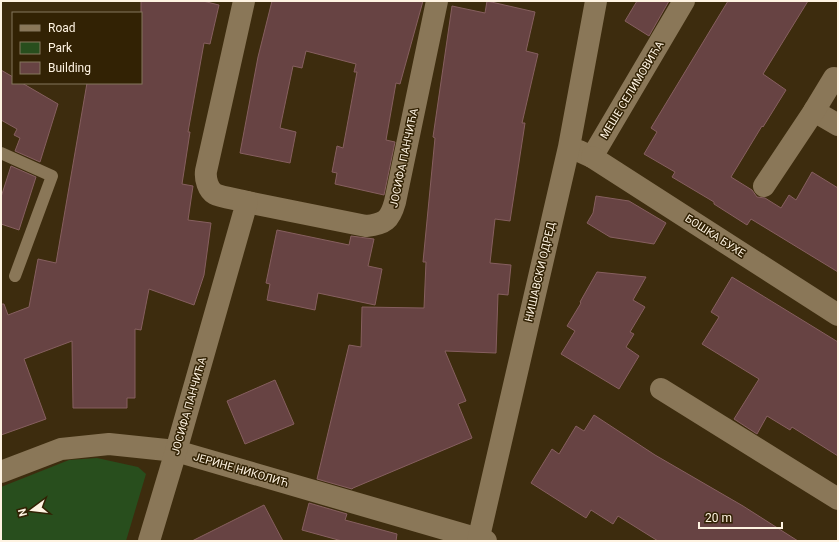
<svg xmlns="http://www.w3.org/2000/svg" width="839" height="542" viewBox="0 0 839 542" font-family="Roboto,sans-serif">
	<style>
		.green { fill: #284e1d }
		.building { fill: #674343; stroke: #865f5f }
		.lines { fill: none; stroke-linecap: round; stroke-linejoin: round }
		.lane { stroke: #8a7758; stroke-width: 12 }
		.street { stroke: #8a7758; stroke-width: 22 }
		.secondary { stroke: #8a7758; stroke-width: 22 }
		.labels { text-anchor: middle; dominant-baseline: central; stroke-width: 3; stroke-linejoin: round; paint-order: stroke }
		.street-label { font-size: 11px; fill: #fef3e2; stroke: #322204 }
	</style>
	<rect width="100%" height="100%" fill="#3d2c0e"/>
	<polygon class="green" points="97,458 138,467 146,474 126,541 1,541 1,487 69,460"/>
	<g class="building">
		<polygon points="141,1 203,1 219,5 210,44 204,43 188,132 190,132 182,184 193,186 188,220 211,223 204,275 194,305 149,289 141,330 135,329 135,398 127,398 127,408 73,408 72,341 24,359 46,419 1,435 1,304 4,304 8,315 29,307 38,259 56,263 87,83 141,83"/>
		<polygon points="272,1 423,1 400,84 396,83 386,140 395,142 384,195 335,184 337,173 332,172 337,146 343,148 357,72 354,72 356,64 306,51 302,68 293,66 280,128 296,132 290,163 240,153 258,57"/>
		<polygon points="487,1 535,12 526,51 538,54 522,123 525,123 510,221 495,219 490,263 511,265 508,295 498,294 496,353 445,351 466,401 458,404 472,438 353,488 352,489 317,479 349,345 361,347 362,307 424,308 426,262 423,262 435,138 433,137 452,6 485,13"/>
		<polygon points="637,1 669,1 649,36 625,21"/>
		<polygon points="728,1 808,1 763,74 786,90 763,127 762,126 731,177 752,190 757,197 765,198 781,208 789,195 796,200 812,172 838,188 838,272 751,219 747,225 714,204 714,202 672,177 675,172 644,154 657,132 651,128"/>
		<polygon points="1,70 13,77 13,83 22,83 58,104 40,162 15,151 20,138 14,135 17,129 1,120"/>
		<polygon points="11,166 36,177 19,230 1,224 1,197"/>
		<polygon points="596,196 629,201 666,223 654,244 610,237 587,223 593,213"/>
		<polygon points="277,230 349,245 351,236 374,239 368,266 382,269 375,305 318,293 315,310 267,300 270,284 266,283"/>
		<polygon points="597,272 646,277 633,300 645,307 630,332 634,334 626,347 639,356 619,389 561,354 575,331 567,326 581,303 580,302"/>
		<polygon points="732,277 838,342 838,456 792,427 790,430 767,416 757,434 734,419 759,379 702,344 719,317 711,312"/>
		<polygon points="275,380 294,424 245,444 227,401"/>
		<polygon points="594,415 655,455 743,506 798,541 658,541 618,516 613,524 591,510 586,518 531,483 552,449 559,454 576,426 584,431"/>
		<polygon points="309,503 347,514 345,520 397,534 396,541 342,541 302,530"/>
		<polygon points="264,505 283,541 192,541"/>
	</g>
	<g class="lines">
		<polyline class="lane" points="1,153 52,176 15,276"/>
		<g class="street">
			<polyline points="814,111 838,125"/>
			<polyline points="579,151 592,157 684,1"/>
			<polyline points="592,157 838,315"/>
			<polyline points="764,186 814,111 834,78"/>
			<path d="M 247,202 L 366,226 C 385,224 390,220 395,202 L 437,1"/>
			<polyline points="661,389 838,499"/>
			<polyline points="1,472 61,449 109,444 176,451 486,541"/>
			<path d="M 149,541 L 176,451 L 247,202 C 241,200 220,197 215,194 C 208,190 205,179 206,171 L 244,1"/>
		</g>
		<polyline class="secondary" points="478,541 569,147 596,1"/>
	</g>
	<g class="labels">
		<g class="street-label">
			<text transform="translate(632 90) rotate(-59)">МЕШЕ СЕЛИМОВИЋА</text>
			<text transform="translate(404 158) rotate(-78)">ЈОСИФА ПАНЧИЋА</text>
			<text transform="translate(715 236) rotate(33)">БОШКА БУХЕ</text>
			<text transform="translate(540 272) rotate(-77)">НИШАВСКИ ОДРЕД</text>
			<text transform="translate(189 406) rotate(-74)">ЈОСИФА ПАНЧИЋА</text>
			<text transform="translate(241 470) rotate(16)">ЈЕРИНЕ НИКОЛИЋ</text>
		</g>
	</g>
	<rect width="839" height="542" fill="none" stroke="#fef3e2" stroke-width="4"/>
	<rect x="12" y="12" width="130" height="72" fill="#322204" stroke="#84765d"/>
	<rect x="20" y="25" width="20" height="6" fill="#8a7758" stroke="#84765d"/>
	<text x="48" y="32" font-size="12" fill="#fef3e2">Road</text>
	<rect x="20" y="42" width="20" height="12" fill="#284e1d" stroke="#84765d"/>
	<text x="48" y="52" font-size="12" fill="#fef3e2">Park</text>
	<rect x="20" y="62" width="20" height="12" fill="#674343" stroke="#84765d"/>
	<text x="48" y="72" font-size="12" fill="#fef3e2">Building</text>
	<g transform="translate(32 510) rotate(255)" stroke="#322204" stroke-width="3" paint-order="stroke">
	<path d="M0-3L7 15L0 10L-7 15Z" fill="#fef3e2"/>
	<text y="-6" font-size="11" font-weight="bold" text-anchor="middle" fill="#fef3e2">N</text>
	</g>
	<path d="M699 522v6h83v-6" fill="none" stroke="#fef3e2" stroke-width="2"/>
	<text x="705" y="522" font-size="12" fill="#fef3e2" stroke="#322204" stroke-width="3" paint-order="stroke">20 m</text>
</svg>
